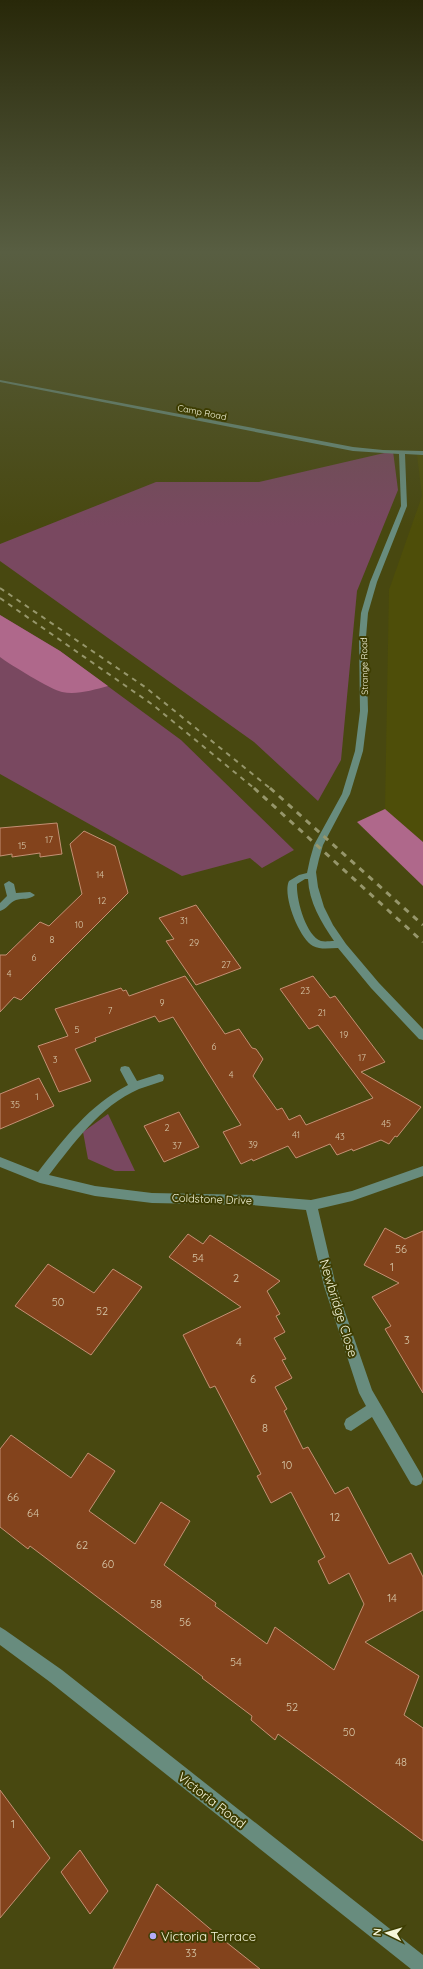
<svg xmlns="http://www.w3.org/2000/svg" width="423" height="1969" viewBox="0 0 423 1969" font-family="Quicksand,sans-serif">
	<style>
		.built { fill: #4e4e09 }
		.green { fill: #794860 }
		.forest { fill: #af688b }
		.building { fill: #83431c; stroke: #c49074 }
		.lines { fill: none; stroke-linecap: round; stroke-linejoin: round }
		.minor { fill: #688c7e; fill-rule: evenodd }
		.rail-far1 { stroke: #96966b; stroke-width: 2; stroke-dasharray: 5 5; stroke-linecap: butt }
		.rail { stroke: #96966b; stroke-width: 3; stroke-dasharray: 6 6; stroke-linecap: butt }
		.poi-dot { fill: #b5acf8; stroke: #3d3d02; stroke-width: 1.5 }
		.labels { text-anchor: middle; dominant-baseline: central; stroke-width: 4; stroke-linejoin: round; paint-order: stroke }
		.far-street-label { font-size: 9px; fill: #f5f6da; stroke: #3d3d02 }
		.number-label { font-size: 9px; fill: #d8c9aa }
		.street-label { font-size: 11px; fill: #f5f6da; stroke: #3d3d02 }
		.near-number-label { font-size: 11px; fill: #d8c9aa }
		.near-street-label { font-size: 13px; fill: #f5f6da; stroke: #3d3d02 }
		.near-poi-label { font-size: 13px; fill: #f5f6da; stroke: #3d3d02; text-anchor: start }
	</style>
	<rect width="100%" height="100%" fill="#484810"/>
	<polygon class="built" points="423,454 423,842 385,809 389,590 422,496 417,455"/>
	<g class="green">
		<polygon points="393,451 398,490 357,591 341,760 318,801 254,742 0,561 0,544 156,482 259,482"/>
		<polygon points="0,615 60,651 181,740 294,850 262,868 250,858 182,876 0,774"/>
		<polygon points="108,1114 135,1171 115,1171 88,1159 83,1132"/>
	</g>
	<g class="forest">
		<path d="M 0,615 L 60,651 L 108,686 C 93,690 77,695 62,692 C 52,690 9,664 0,657 Z"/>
		<polygon points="385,809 423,842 423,886 357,822"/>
	</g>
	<g class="building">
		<polygon points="57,823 62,854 40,857 40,853 12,857 12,854 0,856 0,828"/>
		<polygon points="84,831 115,846 128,893 21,1000 14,997 0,1012 0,955 6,955 40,922 49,926 82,894 70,844"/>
		<polygon points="196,905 241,968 196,985 166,941 174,939 159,918"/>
		<polygon points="185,976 225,1034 239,1029 252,1048 256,1049 263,1059 253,1076 277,1110 282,1108 289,1120 300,1115 306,1125 373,1098 318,1025 309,1029 280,989 313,976 330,998 335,996 385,1062 361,1072 421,1107 397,1137 395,1136 389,1144 381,1140 353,1151 352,1149 337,1155 330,1144 296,1158 288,1146 253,1161 252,1159 241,1164 223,1132 241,1125 173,1017 159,1022 155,1016 95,1038 96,1041 75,1049 91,1081 59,1092 38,1046 68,1036 55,1009 121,988 123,991 126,990 129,996"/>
		<polygon points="39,1078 54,1106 0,1129 0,1094"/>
		<polygon points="179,1112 199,1147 164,1162 144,1126"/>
		<polygon points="385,1228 405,1239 423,1231 423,1393 385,1329 391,1326 372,1297 399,1283 364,1265"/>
		<polygon points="188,1234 203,1244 210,1235 280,1281 267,1291 280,1314 276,1316 285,1332 274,1338 286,1359 282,1360 292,1378 275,1387 287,1409 284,1411 303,1449 308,1447 335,1494 348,1487 389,1564 411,1553 423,1577 423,1610 365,1642 419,1676 404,1715 423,1728 423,1841 278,1734 275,1740 251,1720 252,1716 202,1678 203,1677 30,1546 28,1549 0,1527 0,1449 11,1435 71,1478 88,1453 115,1471 89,1511 135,1544 161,1502 190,1521 164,1565 216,1603 215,1606 267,1644 275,1627 334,1670 364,1604 349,1573 329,1584 318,1561 325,1557 291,1492 271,1503 257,1476 261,1474 215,1386 210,1388 183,1335 241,1307 169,1257"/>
		<polygon points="48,1264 94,1293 113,1269 142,1287 91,1355 15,1306"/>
		<polygon points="0,1790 50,1858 0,1918"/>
		<polygon points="80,1850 108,1891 90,1914 61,1872"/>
		<polygon points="157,1884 221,1938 260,1969 113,1969"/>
	</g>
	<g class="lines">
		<g class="minor">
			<path d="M 0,380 L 353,447 L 383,450 L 423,451 L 423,455 L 405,454 L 407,506 L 377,582 L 368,613 L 366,637 L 368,711 L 363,751 L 350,794 L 323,845 L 319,859 L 316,872 L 318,887 L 324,907 L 333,925 L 346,944 L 379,983 L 423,1029 L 423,1040 L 419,1039 L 371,988 L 338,948 C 330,948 321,950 313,946 C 299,938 282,895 289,881 L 299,875 L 307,873 L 310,859 L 314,845 L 342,794 L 355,751 L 360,711 L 359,637 L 361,613 L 370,582 L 401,506 L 399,454 L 353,451 L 0,382 ZM 305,879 L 308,879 C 309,902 321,922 334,941 C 330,941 325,942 321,941 C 306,936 296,899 297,884 Z"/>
			<path d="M 9,881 L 14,884 L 16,893 L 30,892 L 35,895 C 30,900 22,898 16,900 C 10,902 7,909 0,911 L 0,903 L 7,896 L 4,884 Z"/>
			<path d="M 125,1066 L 129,1067 L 137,1081 L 159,1074 L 163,1075 L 164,1078 L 163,1081 C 155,1084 147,1086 139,1089 C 100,1106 74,1143 49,1175 L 95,1186 L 152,1193 L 252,1195 L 311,1200 L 352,1191 L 423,1166 L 423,1176 L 352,1201 L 318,1209 L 336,1286 L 372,1390 L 421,1474 L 423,1479 L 421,1484 L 416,1486 L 411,1484 L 372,1417 L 351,1431 L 346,1429 L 344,1424 L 346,1419 L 366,1406 L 359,1393 L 324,1286 L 306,1210 L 252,1205 L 152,1203 L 95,1196 L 40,1183 L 0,1167 L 0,1157 L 38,1172 C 64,1139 89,1105 128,1085 L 120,1070 L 121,1067 Z"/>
			<polygon points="0,1627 5,1630 62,1670 423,1955 423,1969 411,1969 50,1682 0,1645"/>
		</g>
		<g class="rail-far1">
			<polyline points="0,588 145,687 271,789"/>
			<polyline points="0,598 153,705 255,789"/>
		</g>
		<g class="rail">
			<polyline points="254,788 423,942"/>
			<polyline points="270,788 423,925"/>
		</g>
	</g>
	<linearGradient id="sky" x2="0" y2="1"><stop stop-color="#282809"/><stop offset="0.48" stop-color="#585e42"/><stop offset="1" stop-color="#585e42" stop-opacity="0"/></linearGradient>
	<rect width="423" height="526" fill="url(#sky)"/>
	<circle class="poi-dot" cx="153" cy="1936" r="4"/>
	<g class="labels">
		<g class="far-street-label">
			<text transform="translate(202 412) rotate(11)">Camp Road</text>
			<text transform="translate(364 666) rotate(-91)">Strange Road</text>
		</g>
		<g class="number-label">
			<text x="49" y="839">17</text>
			<text x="22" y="845">15</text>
			<text x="100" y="874">14</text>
			<text x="102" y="900">12</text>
			<text x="184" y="920">31</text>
			<text x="79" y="924">10</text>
			<text x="52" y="939">8</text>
			<text x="194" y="942">29</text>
			<text x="34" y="957">6</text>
			<text x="226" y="964">27</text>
			<text x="9" y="973">4</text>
			<text x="305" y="990">23</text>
			<text x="162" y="1002">9</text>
			<text x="110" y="1010">7</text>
			<text x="322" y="1012">21</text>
			<text x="77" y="1029">5</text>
			<text x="344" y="1034">19</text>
			<text x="214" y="1046">6</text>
			<text x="362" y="1057">17</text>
			<text x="55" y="1059">3</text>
			<text x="231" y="1074">4</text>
			<text x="37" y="1096">1</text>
			<text x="15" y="1104">35</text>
			<text x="386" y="1123">45</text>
			<text x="167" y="1127">2</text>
			<text x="296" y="1134">41</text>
			<text x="340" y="1136">43</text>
			<text x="253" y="1144">39</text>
			<text x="177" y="1145">37</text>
		</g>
		<g class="street-label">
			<text transform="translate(212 1199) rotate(2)">Coldstone Drive</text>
		</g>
		<g class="near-number-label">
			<text x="401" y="1249">56</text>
			<text x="198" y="1258">54</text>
			<text x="392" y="1267">1</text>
			<text x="236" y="1278">2</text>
			<text x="58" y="1302">50</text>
			<text x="102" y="1311">52</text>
			<text x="407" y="1340">3</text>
			<text x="239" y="1342">4</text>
			<text x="253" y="1379">6</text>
			<text x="265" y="1428">8</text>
			<text x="287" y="1465">10</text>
			<text x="13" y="1497">66</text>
			<text x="33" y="1513">64</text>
			<text x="335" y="1517">12</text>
			<text x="82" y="1545">62</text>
			<text x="108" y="1564">60</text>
			<text x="392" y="1598">14</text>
			<text x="156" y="1604">58</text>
			<text x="185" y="1622">56</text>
			<text x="236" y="1662">54</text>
			<text x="292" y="1707">52</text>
			<text x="349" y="1732">50</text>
			<text x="401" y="1762">48</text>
			<text x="13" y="1824">1</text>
			<text x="191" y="1953">33</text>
		</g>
		<g class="near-street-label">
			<text transform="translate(339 1308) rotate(73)">Newbridge Close</text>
			<text transform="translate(212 1800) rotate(38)">Victoria Road</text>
		</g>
		<g class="near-poi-label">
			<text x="161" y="1936">Victoria Terrace</text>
		</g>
	</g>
	<g transform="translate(387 1933) rotate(275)" stroke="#3d3d02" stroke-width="3" paint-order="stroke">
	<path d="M0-3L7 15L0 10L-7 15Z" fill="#f5f6da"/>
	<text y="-6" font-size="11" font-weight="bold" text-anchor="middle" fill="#f5f6da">N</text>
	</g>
</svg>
